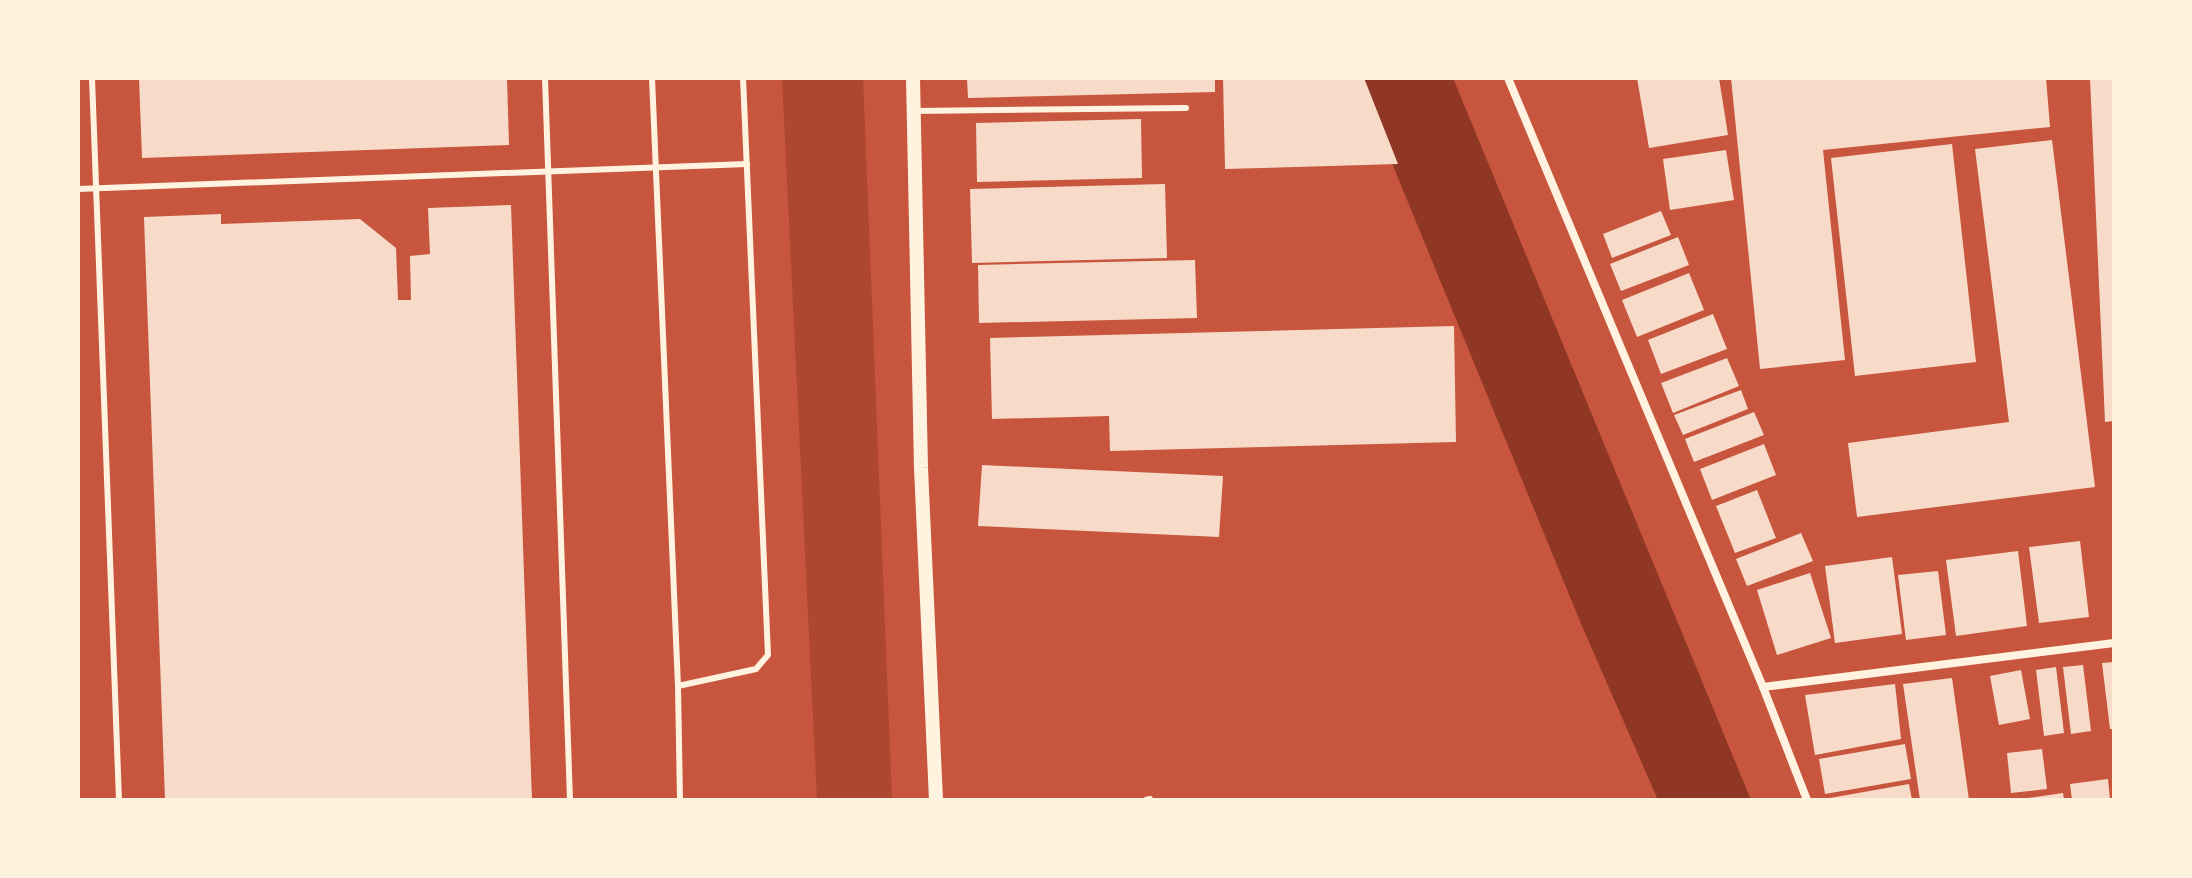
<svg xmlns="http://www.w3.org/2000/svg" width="2192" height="878" viewBox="0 0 2192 878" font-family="'PT Serif',serif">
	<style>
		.green { fill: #ae4732 }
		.water { fill: #8f3625 }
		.building { fill: #f7dbc8 }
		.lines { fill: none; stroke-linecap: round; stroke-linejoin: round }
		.service { stroke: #fff3e0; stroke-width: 6 }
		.minor { stroke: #fff3e0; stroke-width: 8 }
		.tertiary { stroke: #fff3e0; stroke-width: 14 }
	</style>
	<rect width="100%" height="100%" fill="#c8553d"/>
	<polygon class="green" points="782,78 863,78 892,800 817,800"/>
	<polygon class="water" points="1357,78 1453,78 1751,800 1658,800 1582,626"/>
	<g class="building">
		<polygon points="139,78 507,78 509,145 142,158"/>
		<polygon points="967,78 1215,78 1215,92 968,98"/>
		<polygon points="1223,78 1364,78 1398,164 1225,169"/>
		<polygon points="1637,78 1719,78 1728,135 1649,148"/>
		<polygon points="1731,78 2046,78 2050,127 1823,150 1845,360 1760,369"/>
		<polygon points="2090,78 2114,78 2114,421 2105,422"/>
		<polygon points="1141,119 1142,178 977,182 976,123"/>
		<polygon points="2052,140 2095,487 1857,517 1848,443 2009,422 1975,149"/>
		<polygon points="1952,144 1976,362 1855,376 1831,158"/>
		<polygon points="1726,150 1734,200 1670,210 1663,159"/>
		<polygon points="1165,184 1167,258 972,263 970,189"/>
		<polygon points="511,205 532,800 165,800 144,217 221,214 221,224 360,219 396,248 398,300 411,300 410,256 430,254 428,208"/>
		<polygon points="1661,211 1671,235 1612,258 1603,234"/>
		<polygon points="1678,237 1689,265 1621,291 1610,264"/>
		<polygon points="1195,260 1197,318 979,323 978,265"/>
		<polygon points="1689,273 1704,310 1637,337 1622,300"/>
		<polygon points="1713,314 1727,349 1661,374 1648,340"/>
		<polygon points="1454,326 1456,442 1110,451 1109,416 992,419 990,338"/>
		<polygon points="1727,358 1739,386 1673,413 1661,383"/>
		<polygon points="1741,390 1748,409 1683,435 1674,415"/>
		<polygon points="1754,412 1764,435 1694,462 1685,439"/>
		<polygon points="1764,444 1776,475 1712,500 1700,469"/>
		<polygon points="982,465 1223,476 1219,537 978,526"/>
		<polygon points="1757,490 1776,538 1735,553 1716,506"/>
		<polygon points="1801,533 1813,561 1747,586 1736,559"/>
		<polygon points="2080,541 2089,617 2039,623 2029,547"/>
		<polygon points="2018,551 2027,626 1956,636 1946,560"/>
		<polygon points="1892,557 1902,634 1835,643 1825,566"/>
		<polygon points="1938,571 1946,635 1906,640 1898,575"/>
		<polygon points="1810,573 1831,638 1777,655 1757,590"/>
		<polygon points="2114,662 2114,729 2110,729 2102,663"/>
		<polygon points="2083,665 2091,731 2071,734 2063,667"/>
		<polygon points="2056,667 2064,733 2044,736 2036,670"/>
		<polygon points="2021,670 2030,719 1999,725 1990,676"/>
		<polygon points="1952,678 1969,800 1920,800 1903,684"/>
		<polygon points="1895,684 1901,739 1815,755 1805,695"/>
		<polygon points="1905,744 1911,779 1825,794 1819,759"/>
		<polygon points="2042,749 2047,789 2011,793 2007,753"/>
		<polygon points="2108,779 2110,800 2072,800 2070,784"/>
		<polygon points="1909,784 1912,800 1830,800 1830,798"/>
		<polygon points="2063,793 2064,800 2028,800 2028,798"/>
	</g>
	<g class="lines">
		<g class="service">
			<polyline points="92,78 119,800"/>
			<polyline points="545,78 570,800"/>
			<polyline points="652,78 678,686 680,800"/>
			<polyline points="913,111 1186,108"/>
			<polyline points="78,189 747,164"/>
			<polyline points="678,686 756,669 768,655 743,78"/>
			<polyline points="1146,800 1150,799"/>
		</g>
		<g class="minor">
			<polyline points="1508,78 1763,687 1807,800"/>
			<polyline points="1763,687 2114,643"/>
		</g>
		<polyline class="tertiary" points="913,78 921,468 936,800"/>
	</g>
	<rect width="2192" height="878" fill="none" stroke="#fff3e0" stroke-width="160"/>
</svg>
